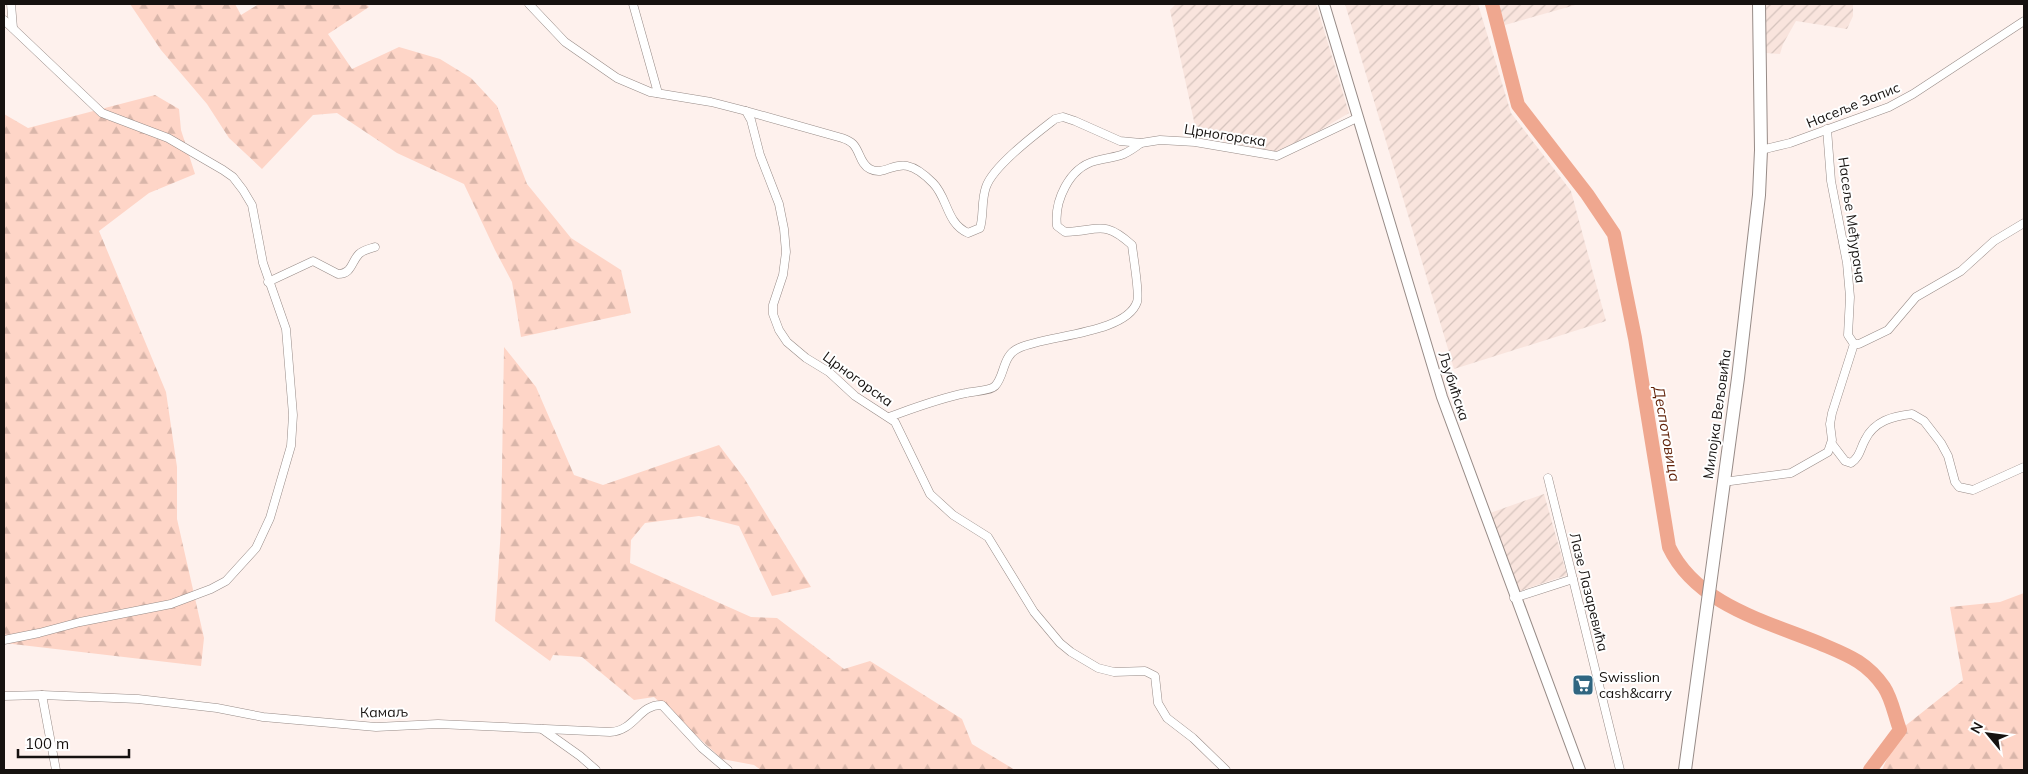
<svg xmlns="http://www.w3.org/2000/svg" width="2028" height="774" viewBox="0 0 2028 774" font-family="Mulish,sans-serif">
	<style>
		.industrial { fill: url(#industrial-furrows) }
		.forest { fill: url(#forest-firs) }
		.lines { fill: none; stroke-linecap: round; stroke-linejoin: round }
		.river { stroke: #efa78f; stroke-width: 14 }
		.minor-casing { stroke: #978b87; stroke-width: 9 }
		.tertiary-casing { stroke: #978b87; stroke-width: 12 }
		.primary-casing { stroke: #978b87; stroke-width: 14 }
		.minor { stroke: #fff; stroke-width: 8 }
		.tertiary { stroke: #fff; stroke-width: 10 }
		.primary { stroke: #fff; stroke-width: 12 }
		.labels { text-anchor: middle; dominant-baseline: central; stroke-width: 4; stroke-linejoin: round; paint-order: stroke }
		.street-label { font-size: 14px; fill: #161210; stroke: #fff }
		.poi-label { font-size: 14px; fill: #161210; stroke: #fff; text-anchor: start }
		.water-label { font-size: 15px; font-style: italic; fill: #612209; stroke: #fff }
	</style>
	<defs>
		<pattern id="industrial-furrows" width="10" height="10" patternUnits="userSpaceOnUse" patternTransform="scale(1.25)"><rect width="10" height="10" fill="#f9e4dd"/><path d="M-1 1l2-2M0 10L10 0M9 11l2-2" fill="none" stroke="#d5c3bd"/></pattern>
		<pattern id="forest-firs" width="22" height="20" patternUnits="userSpaceOnUse" patternTransform="scale(1.25)"><rect width="22" height="20" fill="#fed5c7"/><path d="M5 1l3.5 6h-7zM16 11l3.5 6h-7z" fill="#d9b6aa"/></pattern>
	</defs>
	<rect width="100%" height="100%" fill="#fef1ed"/>
	<g class="industrial">
		<polygon points="1176,4 1316,4 1349,113 1312,135 1275,152 1197,135 1170,10"/>
		<polygon points="1345,4 1478,4 1511,113 1571,191 1606,321 1454,369"/>
		<polygon points="1498,4 1579,4 1505,25"/>
		<polygon points="1766,4 1853,4 1853,16 1847,29 1796,21 1783,44 1780,54 1766,53"/>
		<polygon points="1544,494 1567,575 1517,592 1490,513"/>
	</g>
	<g class="forest">
		<polygon points="130,4 235,4 241,15 259,4 366,4 369,7 328,34 352,69 399,47 440,59 471,78 497,106 527,184 571,238 621,270 631,313 521,337 512,282 495,250 464,184 397,153 337,113 313,115 262,169 229,138 207,104 161,50"/>
		<polygon points="155,95 179,109 181,130 195,174 149,193 99,231 166,392 177,467 177,519 204,638 201,666 4,643 4,114 28,128"/>
		<polygon points="504,347 536,387 574,475 603,485 719,445 744,478 811,587 772,596 739,526 699,516 645,523 631,540 630,563 751,617 777,618 844,669 870,661 962,719 972,744 1015,770 761,770 754,765 722,759 654,697 634,700 582,657 553,655 550,661 495,621 501,528"/>
		<polygon points="2024,593 2024,770 1882,770 1900,730 1963,680 1950,607 2000,602"/>
	</g>
	<g class="lines">
		<path class="river" d="M 1492,4 L 1518,105 L 1587,194 L 1614,234 L 1635,338 L 1669,547 C 1696,604 1765,621 1819,643 C 1847,655 1866,661 1884,687 C 1892,699 1895,717 1900,730 L 1870,770"/>
		<g class="minor-casing">
			<g id="minor">
				<polyline points="11,4 13,28"/>
				<polyline points="529,4 565,42 617,78 650,92 711,102 746,111 751,120 760,155 779,204 784,229 786,252 783,275 773,305 773,314 779,330 787,342 806,358 829,372 855,396 895,422 930,494 953,515 988,537 1034,612 1060,643 1071,652 1098,668 1114,672 1145,671 1155,676 1158,703 1167,718 1193,738 1226,770"/>
				<polyline points="633,4 658,93"/>
				<polyline points="4,20 102,113 168,138 223,170 233,177 243,190 252,205 263,263 286,329 293,415 291,446 270,518 256,548 226,581 211,589 171,604 80,622 39,633 4,640"/>
				<path d="M 746,111 L 842,138 C 845,139 850,141 853,144 C 860,151 860,164 870,169 C 890,179 898,147 933,183 C 948,198 946,223 968,233 L 980,228 C 984,215 981,201 986,187 C 993,166 1037,133 1055,119 L 1063,117 L 1075,121 L 1120,141 L 1141,143 L 1160,140 L 1195,142 L 1277,156 L 1357,118"/>
				<polyline points="1827,129 1831,181 1847,263 1850,297 1848,335 1854,344 1859,344 1888,330 1916,297 1961,271 1994,241 2024,223"/>
				<polyline points="1761,150 1790,143 1889,107 1913,94 2024,21"/>
				<path d="M 268,282 L 313,261 L 338,274 C 352,274 351,262 359,254 C 363,250 369,249 375,247"/>
				<path d="M 889,417 C 914,408 940,398 966,393 C 974,391 990,391 995,386 C 1005,376 1002,355 1019,348 C 1046,335 1126,334 1137,302 C 1140,294 1133,256 1132,245 C 1103,219 1099,231 1065,232 L 1057,226 C 1054,201 1069,168 1095,161 C 1118,155 1120,159 1141,143"/>
				<path d="M 1832,444 L 1845,461 L 1851,463 C 1860,457 1860,449 1865,440 C 1874,421 1893,416 1912,414 L 1924,421 L 1941,443 L 1948,456 L 1955,482 L 1959,487 L 1973,490 L 2024,467"/>
				<polyline points="1548,478 1620,770"/>
				<polyline points="1723,482 1791,473 1828,452 1832,440 1830,424 1832,413 1854,344"/>
				<polyline points="1514,598 1573,579"/>
				<polyline points="42,695 56,770"/>
				<path d="M 4,696 L 42,695 L 138,699 L 217,708 L 263,717 L 376,727 L 438,724 L 610,732 C 635,731 639,704 662,705 L 702,748 L 728,770"/>
				<polyline points="542,729 580,756 596,770"/>
			</g>
		</g>
		<g class="tertiary-casing">
			<polyline id="tertiary" points="1324,4 1442,397 1580,770"/>
		</g>
		<g class="primary-casing">
			<polyline id="primary" points="1685,770 1738,378 1759,195 1761,150 1759,4"/>
		</g>
		<use href="#minor" class="minor"/>
		<use href="#tertiary" class="tertiary"/>
		<use href="#primary" class="primary"/>
	</g>
	<defs>
		<g id="supermarket-square" transform="scale(1.125)"><rect x="-9" y="-9" width="18" height="18" rx="4" fill="#306681" stroke="#fff"/><path d="M-6-5.5h2.5l.6 2H6L4.5 2H-2.5L-4.4-4H-6ZM-1.5 3.2a1.3 1.3 0 1 0 .1 0ZM3 3.2a1.3 1.3 0 1 0 .1 0Z" fill="#fff"/></g>
	</defs>
	<g fill-rule="evenodd">
		<use href="#supermarket-square" x="1583" y="685"/>
	</g>
	<g class="labels">
		<g class="street-label">
			<text transform="translate(1853 105) rotate(-22)">Насеље Запис</text>
			<text transform="translate(1225 135) rotate(9)">Црногорска</text>
			<text transform="translate(1852 220) rotate(82)">Насеље Међурача</text>
			<text transform="translate(858 379) rotate(36)">Црногорска</text>
			<text transform="translate(1454 386) rotate(72)">Љубићска</text>
			<text transform="translate(1717 414) rotate(-82)">Милојка Вељовића</text>
			<text transform="translate(1589 592) rotate(76)">Лазе Лазаревића</text>
			<text transform="translate(384 712) rotate(-1)">Камаљ</text>
		</g>
		<g class="poi-label">
			<text x="1599" y="677">Swisslion<tspan x="1599" dy="16">cash&amp;carry</tspan></text>
		</g>
		<g class="water-label">
			<text transform="translate(1667 434) rotate(80)">Деспотовица</text>
		</g>
	</g>
	<rect width="2028" height="774" fill="none" stroke="#161210" stroke-width="10"/>
	<g transform="translate(1988 734) rotate(299)" stroke="#ffffff" stroke-width="4" paint-order="stroke">
	<path d="M0-4L9 19L0 12L-9 19Z" fill="#161210"/>
	<text y="-8" font-size="14" font-weight="bold" text-anchor="middle" fill="#161210">N</text>
	</g>
	<path d="M18 749v8h111v-8" fill="none" stroke="#161210" stroke-width="2.5"/>
	<text x="25" y="749" font-size="15" fill="#161210" stroke="#ffffff" stroke-width="4" paint-order="stroke">100 m</text>
</svg>
